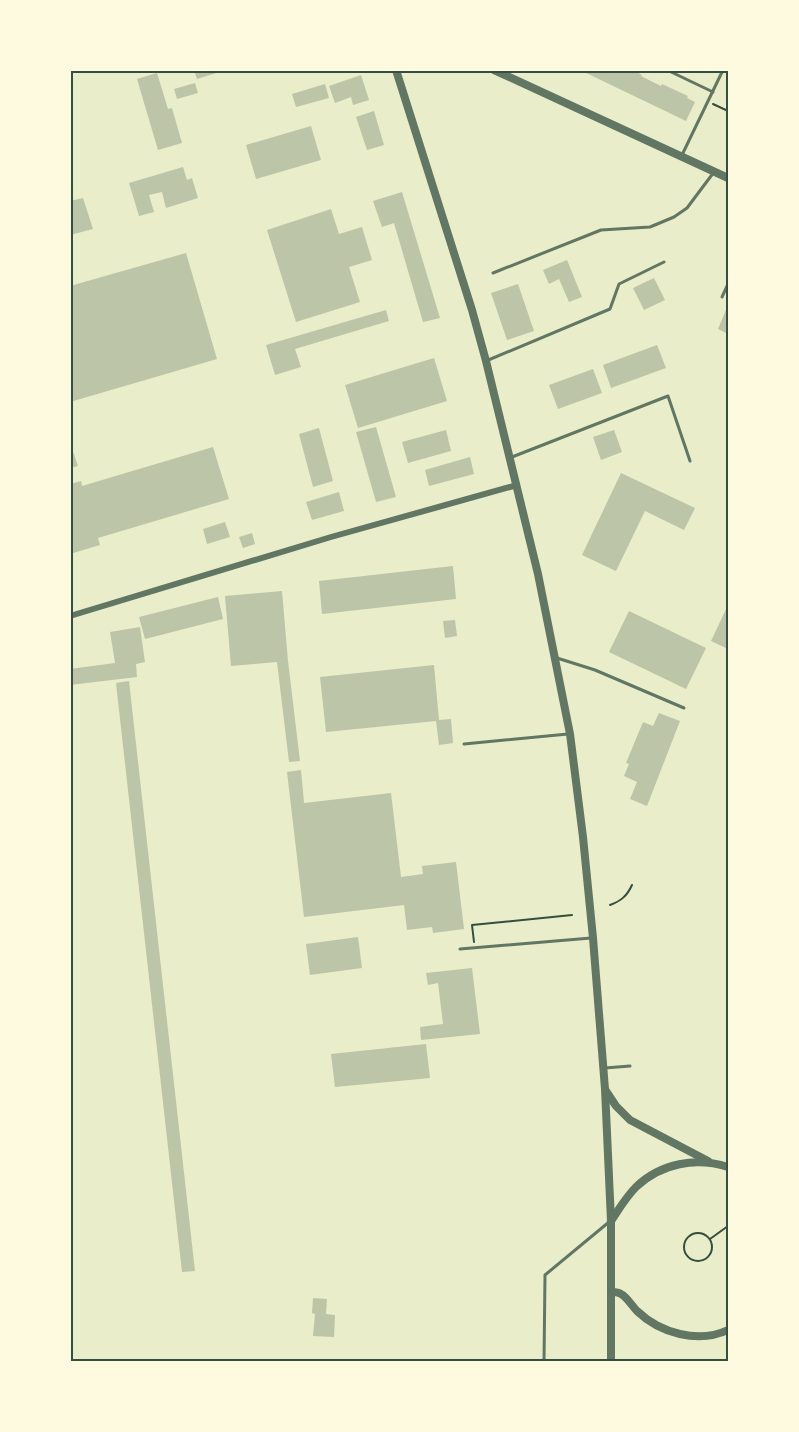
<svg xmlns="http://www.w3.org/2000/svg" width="799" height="1432" viewBox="0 0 799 1432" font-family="'Exo 2',sans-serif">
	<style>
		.building { fill: #bcc5a7 }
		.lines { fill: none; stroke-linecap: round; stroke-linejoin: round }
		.path { stroke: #344e41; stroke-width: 2 }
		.service { stroke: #617663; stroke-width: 3 }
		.minor { stroke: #617663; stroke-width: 6 }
		.tertiary { stroke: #617663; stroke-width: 8 }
		.neatline { fill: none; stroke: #344e41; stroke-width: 2 }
	</style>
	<rect width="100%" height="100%" fill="#e9edc9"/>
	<g class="building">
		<polygon points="194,70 223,70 223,71 197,79"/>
		<polygon points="580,70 633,70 642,75 641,76 661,86 662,84 688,96 687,98 695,102 686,121"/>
		<polygon points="157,73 168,109 172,108 182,143 158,150 137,79"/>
		<polygon points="361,75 369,100 353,105 351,97 335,103 329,86"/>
		<polygon points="195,83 198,93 177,99 174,89"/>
		<polygon points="325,84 329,98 296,107 292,94"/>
		<polygon points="374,111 384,145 367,150 356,117"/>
		<polygon points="311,126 321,160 256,179 246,145"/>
		<polygon points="183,167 187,180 192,178 198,198 166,208 162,192 149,195 154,212 139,216 129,183"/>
		<polygon points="402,192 440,318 423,322 394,223 382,227 373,201"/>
		<polygon points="83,198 93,229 70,235 70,201"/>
		<polygon points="331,209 339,234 362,227 372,260 349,267 360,302 296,322 267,230"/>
		<polygon points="186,253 217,359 70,402 70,286"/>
		<polygon points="567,260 582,297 569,302 559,279 549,284 543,270"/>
		<polygon points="654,278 665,300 644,310 633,288"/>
		<polygon points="518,284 534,331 507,340 491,293"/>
		<polygon points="728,305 728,334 718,329"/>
		<polygon points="386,310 389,321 295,349 301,367 275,375 266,345"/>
		<polygon points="657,345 666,368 611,388 603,365"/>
		<polygon points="434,358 447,401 358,428 345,385"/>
		<polygon points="593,369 602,393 558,409 549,385"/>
		<polygon points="376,427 396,497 376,502 356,432"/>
		<polygon points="319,428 333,481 313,487 299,434"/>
		<polygon points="446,430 451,451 408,463 402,442"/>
		<polygon points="614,430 622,452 601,460 593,437"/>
		<polygon points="70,443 78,466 70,468"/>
		<polygon points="213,447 229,499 98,538 100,545 70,554 70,484 81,481 82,486"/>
		<polygon points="470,457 474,474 429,486 425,470"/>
		<polygon points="621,473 695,508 684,530 645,511 616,571 582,555"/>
		<polygon points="339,492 344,511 312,520 306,502"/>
		<polygon points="225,522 230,537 207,544 203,529"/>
		<polygon points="252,533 255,544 243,548 239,537"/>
		<polygon points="453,566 456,599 322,614 319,581"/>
		<polygon points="282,591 288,661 300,761 289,762 277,662 231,666 225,596"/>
		<polygon points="218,597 223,619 145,639 139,617"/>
		<polygon points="728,605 728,649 711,641"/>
		<polygon points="629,611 706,648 686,689 609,652"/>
		<polygon points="455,620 457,636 445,638 443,621"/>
		<polygon points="140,627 145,662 136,664 137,677 70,685 70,669 115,663 110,632"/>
		<polygon points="434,665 439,720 451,719 453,743 439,745 436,721 326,732 320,677"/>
		<polygon points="129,681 195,1271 182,1272 116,683"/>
		<polygon points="659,713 680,721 647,806 630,799 637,782 624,776 629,764 626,763 643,722 653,726"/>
		<polygon points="301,770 304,803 391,793 401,877 423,874 422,866 456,862 464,929 433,933 432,927 407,930 404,905 304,917 287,772"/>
		<polygon points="358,937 362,968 310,975 306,944"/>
		<polygon points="472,968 480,1034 421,1040 420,1027 443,1024 438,983 428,985 426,973"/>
		<polygon points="426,1044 430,1078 335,1087 331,1054"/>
		<polygon points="313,1298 327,1299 326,1314 335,1315 334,1337 313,1336 315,1314 312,1313"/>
	</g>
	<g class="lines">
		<g class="path">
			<polyline points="713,104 728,111"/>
			<path d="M 610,905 C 621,901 627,896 632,885"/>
			<polyline points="474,942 472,925 572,915"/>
			<circle cx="698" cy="1247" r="14"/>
			<polyline points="710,1239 728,1226"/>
		</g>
		<g class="service">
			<polyline points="667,70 713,92"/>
			<polyline points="682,155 723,70"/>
			<polyline points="493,273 601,230 650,227 674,217 687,208 714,172"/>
			<polyline points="722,297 728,284"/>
			<polyline points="486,361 610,309 619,284 664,262"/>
			<polyline points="512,457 668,396 690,461"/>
			<polyline points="557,658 595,670 684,708"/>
			<polyline points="464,744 568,734"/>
			<polyline points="460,949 591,938"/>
			<polyline points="605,1068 630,1066"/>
			<polyline points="544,1362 545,1275 609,1222"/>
		</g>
		<polyline class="minor" points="70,616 331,537 517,485"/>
		<g class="tertiary">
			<polyline points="396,70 472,310 486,361 538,574 570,734 583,837 593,938 605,1089 611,1221 611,1362"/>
			<polyline points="494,70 728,178"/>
			<polyline points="606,1091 616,1106 630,1120 708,1161"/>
			<path d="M 611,1221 C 619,1209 626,1197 636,1187 C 661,1163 696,1157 728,1167"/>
			<path d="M 612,1292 C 615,1292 618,1292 621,1294 C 627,1297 632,1306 637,1311 C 660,1333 698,1344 728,1330"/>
		</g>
	</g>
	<rect width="799" height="1432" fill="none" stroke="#fefae0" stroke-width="144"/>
	<rect x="72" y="72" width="655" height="1288" class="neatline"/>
</svg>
